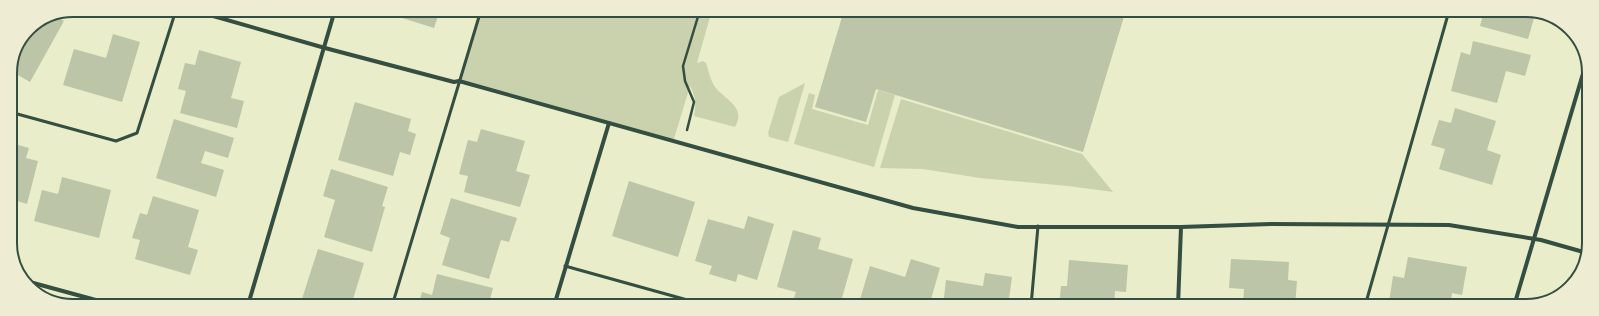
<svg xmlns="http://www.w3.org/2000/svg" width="1599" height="316" viewBox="0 0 1599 316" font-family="'Golos Text',sans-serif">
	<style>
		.green { fill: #cad2ad }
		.building { fill: #bcc5a7 }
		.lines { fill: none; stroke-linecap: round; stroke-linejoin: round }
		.path { stroke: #344e41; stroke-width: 2.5 }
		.service { stroke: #344e41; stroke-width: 3 }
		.minor { stroke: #344e41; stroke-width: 4 }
		.rim { fill: none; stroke: #344e41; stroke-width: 2 }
	</style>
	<rect width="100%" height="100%" fill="#e9edc9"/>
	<g class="green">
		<path d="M 481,10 L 712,10 L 697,63 L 703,61 L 706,63 C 709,72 710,79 715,87 C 724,99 747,107 735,127 L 694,116 C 696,105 696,96 690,86 L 673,142 L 459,81 Z"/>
		<polygon points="805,83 788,142 769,137 768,133 779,97"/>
		<polygon points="878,90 895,95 874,167 794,144 809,93 815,95 812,109 868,125"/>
		<polygon points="901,99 1082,154 1113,192 1068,186 980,178 923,169 880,168"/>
	</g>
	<g class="building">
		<polygon points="377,10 440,10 434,28"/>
		<polygon points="849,10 879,10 901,17 903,10 1126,10 1083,152 876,89 866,122 815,107 842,17 847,18"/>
		<polygon points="1484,11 1536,11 1528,39 1480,26"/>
		<polygon points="57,17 64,21 30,82 11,71 29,28"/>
		<polygon points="113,34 140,42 122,102 63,85 74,49 106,58"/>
		<polygon points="1473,41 1531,55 1525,76 1506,71 1497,103 1451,91 1461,52 1470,55"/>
		<polygon points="199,50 241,62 231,98 244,101 237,128 180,113 186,91 178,89 185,63 195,65"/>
		<polygon points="355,102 411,119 408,131 416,134 410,155 400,152 393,176 338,160"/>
		<polygon points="1455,108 1496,121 1487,150 1501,155 1492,185 1439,169 1445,149 1431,145 1439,120 1451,123"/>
		<polygon points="174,119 234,138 228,158 205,151 201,163 224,170 216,197 156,178"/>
		<polygon points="481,129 525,141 516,171 530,175 520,207 464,192 468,176 459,174 468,140 477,142"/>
		<polygon points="11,143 29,148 26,158 38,161 27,204 11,199"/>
		<polygon points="331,169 388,187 382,206 385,207 372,252 324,237 335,200 323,196"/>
		<polygon points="62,177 111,190 99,238 34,221 42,190 58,194"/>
		<polygon points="629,181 695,202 678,257 612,236"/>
		<polygon points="153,196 199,210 188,247 198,250 190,275 135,259 140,240 132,238 140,213 147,215"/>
		<polygon points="451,198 517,218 509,242 501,240 489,279 442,265 450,238 440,234"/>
		<polygon points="748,216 774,224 757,280 738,274 736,282 709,274 712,266 695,261 708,219 744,229"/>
		<polygon points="793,230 821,238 818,249 853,259 840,305 821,300 819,306 809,306 793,301 796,292 777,287"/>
		<polygon points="318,249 364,263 351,306 300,305"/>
		<polygon points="1408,257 1467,267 1462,295 1452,293 1450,306 1401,306 1402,304 1389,302 1393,276 1404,278"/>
		<polygon points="911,259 940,268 929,306 858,306 870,266 905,277"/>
		<polygon points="1231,259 1289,262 1288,280 1297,281 1295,306 1243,306 1244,289 1229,288"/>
		<polygon points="1069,260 1128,265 1126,292 1115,291 1114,306 1059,306 1061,286 1067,286"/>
		<polygon points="985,273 1012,277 1008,306 943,306 946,280 983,286"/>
		<polygon points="437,274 493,288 488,306 418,306 422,292 432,295"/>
	</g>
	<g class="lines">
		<polyline class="path" points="687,130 694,102 685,81 683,66 700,10"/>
		<g class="service">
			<polyline points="10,112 116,141 137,133 176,10"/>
			<polyline points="565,266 709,306"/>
			<polyline points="392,306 481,10"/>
			<polyline points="1031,306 1038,226"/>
			<polyline points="1365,306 1449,11"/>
		</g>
		<g class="minor">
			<polyline points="192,10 325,48 454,82 459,81 913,208 1018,227 1181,227 1271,224 1449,225 1541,240 1587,253"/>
			<polyline points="26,281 114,305"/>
			<polyline points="248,305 335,10"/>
			<polyline points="554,306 609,123"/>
			<polyline points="1178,306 1181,227"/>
			<polyline points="1514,306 1587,60"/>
		</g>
	</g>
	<path d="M0 0H1599V316H0ZM73 17H1526A56 56 0 0 1 1582 73V243A56 56 0 0 1 1526 299H73A56 56 0 0 1 17 243V73A56 56 0 0 1 73 17Z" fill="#eeecd3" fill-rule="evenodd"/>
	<path class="rim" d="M73 17H1526A56 56 0 0 1 1582 73V243A56 56 0 0 1 1526 299H73A56 56 0 0 1 17 243V73A56 56 0 0 1 73 17Z"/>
</svg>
